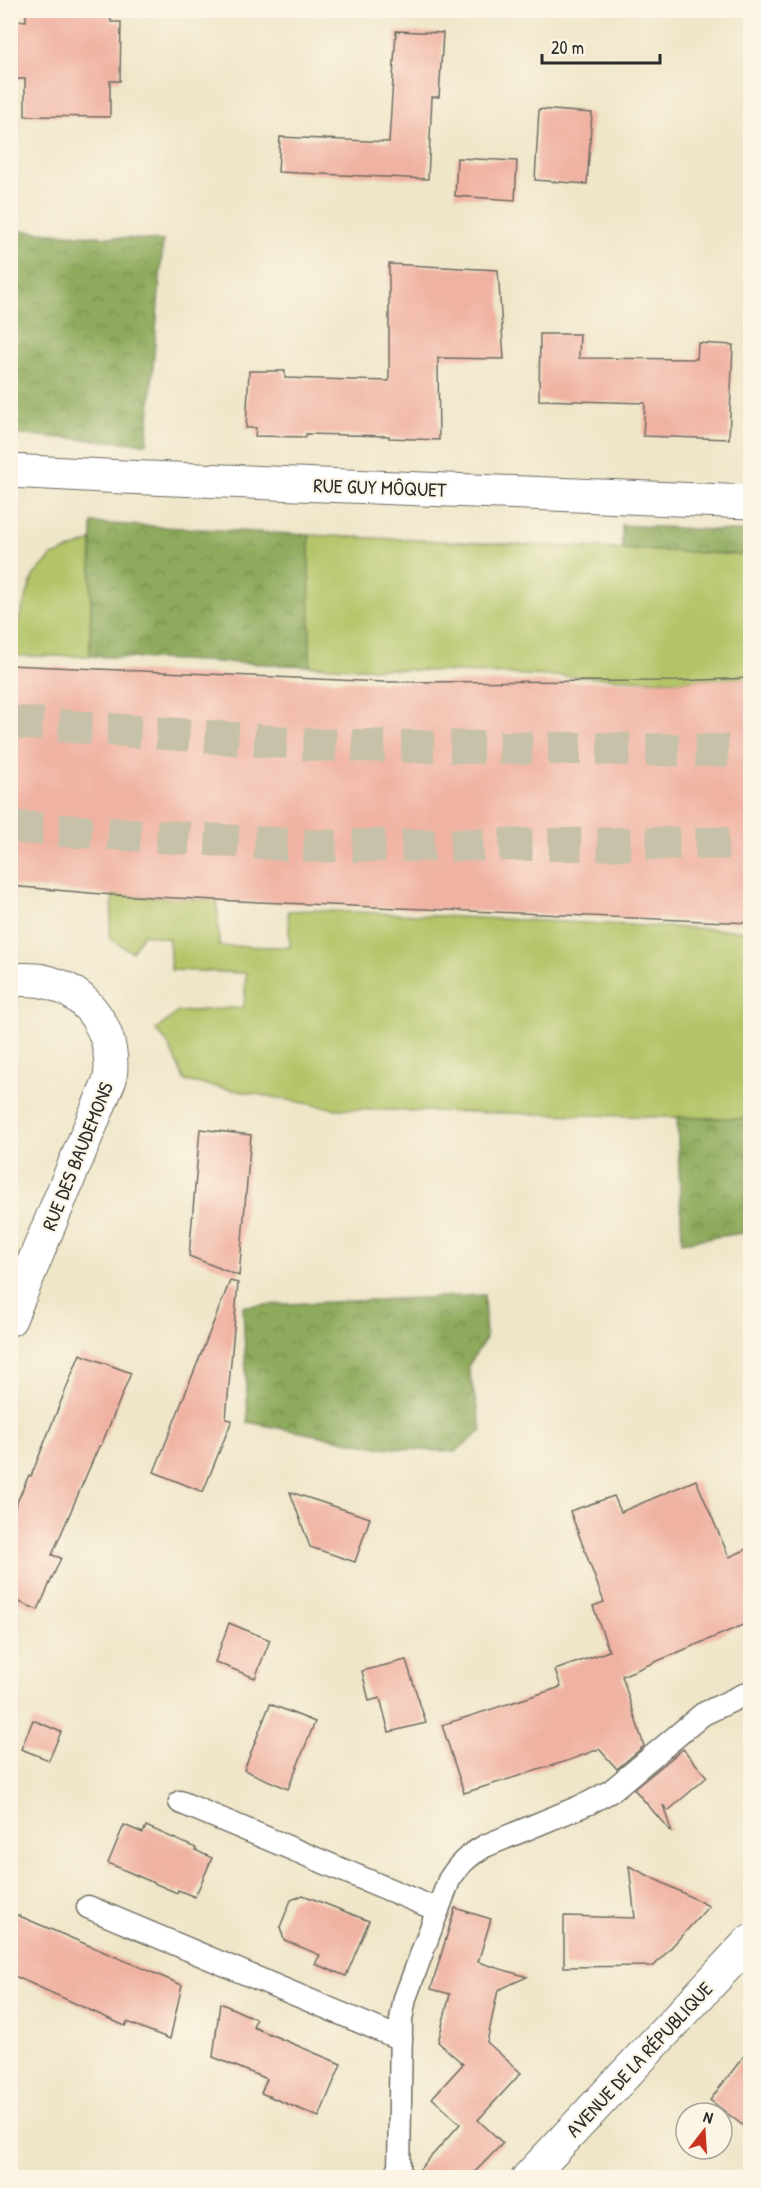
<svg xmlns="http://www.w3.org/2000/svg" width="761" height="2188" viewBox="0 0 761 2188" font-family="'Patrick Hand',sans-serif">
	<style>
		.grass { fill: #b3c467; stroke: #6f7849; stroke-width: 1.5 }
		.forest { fill: url(#forest-crowns); stroke: #5c6a44; stroke-width: 1.5 }
		.building { fill: #f0b2a3 }
		.lines { fill: none; stroke-linecap: round; stroke-linejoin: round }
		.motorway-tunnel { stroke: #c8c1a9; stroke-width: 33; stroke-dasharray: 33 16; stroke-linecap: butt }
		.service-casing { stroke: #706c62; stroke-width: 25 }
		.minor-casing { stroke: #706c62; stroke-width: 35 }
		.tertiary-casing { stroke: #706c62; stroke-width: 35 }
		.service { stroke: #fff; stroke-width: 22 }
		.minor { stroke: #fff; stroke-width: 33 }
		.tertiary { stroke: #fff; stroke-width: 33 }
		.labels { text-anchor: middle; dominant-baseline: central; stroke-width: 4.5; stroke-linejoin: round; paint-order: stroke }
		.street-label { font-size: 20px; fill: #2b2b2b; stroke: #fcf5e5 }
	</style>
	<defs>
		<pattern id="forest-crowns" width="20" height="18" patternUnits="userSpaceOnUse" patternTransform="scale(1.5)"><rect width="20" height="18" fill="#8eaa5c"/><path d="M2 6a3 3 0 1 1 6 0M12 15a3 3 0 1 1 6 0" fill="none" stroke="#748b4c"/></pattern>
	</defs>
	<rect width="100%" height="100%" fill="#fcf5e5"/>
	<filter id="ink" filterUnits="userSpaceOnUse"><feTurbulence type="fractalNoise" baseFrequency=".0167" numOctaves="2"/><feDisplacementMap in="SourceGraphic" scale="12" xChannelSelector="R" yChannelSelector="G"/><feConvolveMatrix kernelMatrix="1 2 1 2 8 2 1 2 1" color-interpolation-filters="sRGB"/></filter>
	<filter id="wash" filterUnits="userSpaceOnUse"><feTurbulence type="fractalNoise" baseFrequency=".008" numOctaves="4" result="noise"/><feDisplacementMap in="SourceGraphic" scale="24" xChannelSelector="R" yChannelSelector="G"/><feGaussianBlur stdDeviation="1.35" result="paint"/><feColorMatrix in="noise" values="0 0 0 0 0 0 0 0 0 0 0 0 0 0 0 0 0 1.4 0 .05"/><feComposite in="paint" operator="in"/></filter>
	<g filter="url(#wash)">
		<rect width="100%" height="100%" fill="#efe6c9"/>
		<g class="grass">
			<polygon points="309,535 750,555 750,678 677,681 310,666"/>
			<polygon points="92,541 90,656 11,656 11,644 33,576 52,556"/>
			<polygon points="113,895 217,900 219,946 290,947 288,911 314,910 750,931 750,1119 337,1109 185,1081 167,1042 156,1030 178,1012 244,1007 246,973 171,970 169,939 143,934 132,952 109,938"/>
		</g>
		<g class="forest">
			<polygon points="11,230 163,241 147,444 11,434"/>
			<polygon points="92,523 309,535 310,666 90,656"/>
			<polygon points="622,525 750,532 750,555 622,549"/>
			<polygon points="677,1117 750,1119 750,1232 682,1242"/>
			<polygon points="484,1295 486,1338 468,1366 482,1431 455,1452 379,1447 248,1422 243,1306"/>
		</g>
		<g id="blocks">
			<g class="building">
				<polygon points="26,10 111,10 111,22 121,22 120,81 110,81 110,117 25,116 25,79 16,79 17,20 26,21"/>
				<polygon points="396,31 443,33 439,97 432,97 428,179 278,172 280,137 389,142"/>
				<polygon points="539,109 592,113 587,184 535,180"/>
				<polygon points="457,158 517,161 515,200 455,196"/>
				<polygon points="389,264 498,270 504,359 438,358 439,440 389,438 389,436 306,434 306,437 255,436 256,428 246,428 249,371 285,371 285,378 389,381"/>
				<polygon points="540,334 580,334 579,358 697,359 698,343 733,345 729,439 643,436 645,403 539,400"/>
				<polygon points="10,665 382,682 677,681 750,678 750,923 237,901 113,895 10,886"/>
				<polygon points="200,1129 251,1135 239,1276 189,1256"/>
				<polygon points="230,1281 238,1283 226,1419 232,1420 203,1492 154,1472"/>
				<polygon points="80,1354 131,1373 101,1446 99,1446 52,1555 61,1558 38,1610 10,1598 10,1518 29,1475 31,1476"/>
				<polygon points="696,1480 729,1557 750,1548 750,1622 622,1676 644,1746 617,1769 599,1749 570,1760 464,1793 442,1725 561,1687 555,1670 609,1651 593,1606 604,1602 570,1511 614,1496 621,1512"/>
				<polygon points="290,1492 370,1518 355,1562 310,1547"/>
				<polygon points="229,1623 270,1640 255,1678 215,1662"/>
				<polygon points="406,1660 426,1723 389,1732 380,1698 369,1701 362,1671"/>
				<polygon points="270,1704 315,1722 288,1789 244,1770"/>
				<polygon points="33,1720 61,1732 49,1760 21,1749"/>
				<polygon points="683,1749 707,1777 668,1811 663,1805 672,1833 634,1789"/>
				<polygon points="124,1825 143,1833 146,1826 196,1848 195,1850 212,1858 195,1897 178,1890 177,1893 108,1863"/>
				<polygon points="629,1866 709,1906 654,1966 564,1967 564,1916 635,1918"/>
				<polygon points="303,1895 369,1921 346,1976 315,1964 320,1955 284,1940 280,1927 291,1900"/>
				<polygon points="455,1908 491,1919 478,1962 527,1977 498,1990 487,2042 521,2073 478,2120 503,2143 469,2178 412,2178 460,2124 432,2098 463,2064 438,2042 450,1994 431,1989"/>
				<polygon points="10,1912 182,1985 170,2039 127,2022 125,2026 10,1974"/>
				<polygon points="220,2003 256,2019 253,2027 341,2064 319,2117 261,2093 267,2079 213,2057"/>
				<polygon points="750,2048 750,2131 710,2100"/>
			</g>
		</g>
	</g>
	<g filter="url(#ink)">
		<use href="#blocks" fill-opacity="0" stroke="#706c62" stroke-width="1.5"/>
		<g class="lines">
			<g class="motorway-tunnel">
				<polyline points="10,722 320,745 750,751"/>
				<polyline points="10,827 311,846 750,843"/>
			</g>
			<g class="service-casing">
				<g id="service">
					<polyline points="180,1802 438,1910"/>
					<polyline points="88,1907 401,2039"/>
					<path d="M 399,2178 L 401,2020 L 405,1998 L 449,1880 C 459,1864 469,1855 485,1846 L 589,1803 L 611,1791 L 703,1714 L 750,1692"/>
				</g>
			</g>
			<g class="minor-casing">
				<g id="minor">
					<polyline points="10,471 123,477 750,502"/>
					<path d="M 10,979 C 21,980 33,979 43,981 C 90,991 116,1034 110,1079 L 10,1319"/>
				</g>
			</g>
			<g class="tertiary-casing">
				<polyline id="tertiary" points="528,2178 750,1941"/>
			</g>
			<use href="#service" class="service"/>
			<use href="#minor" class="minor"/>
			<use href="#tertiary" class="tertiary"/>
		</g>
	</g>
	<g class="labels">
		<g class="street-label">
			<text transform="translate(380 487) rotate(2)">RUE GUY MÔQUET</text>
			<text transform="translate(77 1156) rotate(-68)">RUE DES BAUDEMONS</text>
			<text transform="translate(639 2059) rotate(-47)">AVENUE DE LA RÉPUBLIQUE</text>
		</g>
	</g>
	<rect width="761" height="2188" fill="none" stroke="#fcf5e5" stroke-width="36"/>
	<g transform="translate(704 2131) rotate(17)"><circle r="28" fill="#fcf5e5" stroke="#a8a49b" stroke-width="1.5"/>
	<path d="M0-4.5L10 22L0 15L-10 22Z" fill="#c8321e"/>
	<text y="-9" font-size="16" font-weight="bold" text-anchor="middle" fill="#2b2b2b">N</text>
	</g>
	<path d="M542 54v9h118v-9" fill="none" stroke="#2b2b2b" stroke-width="3"/>
	<text x="551" y="54" font-size="18" fill="#2b2b2b" stroke="#fcf5e5" stroke-width="4.5" paint-order="stroke">20 m</text>
</svg>
